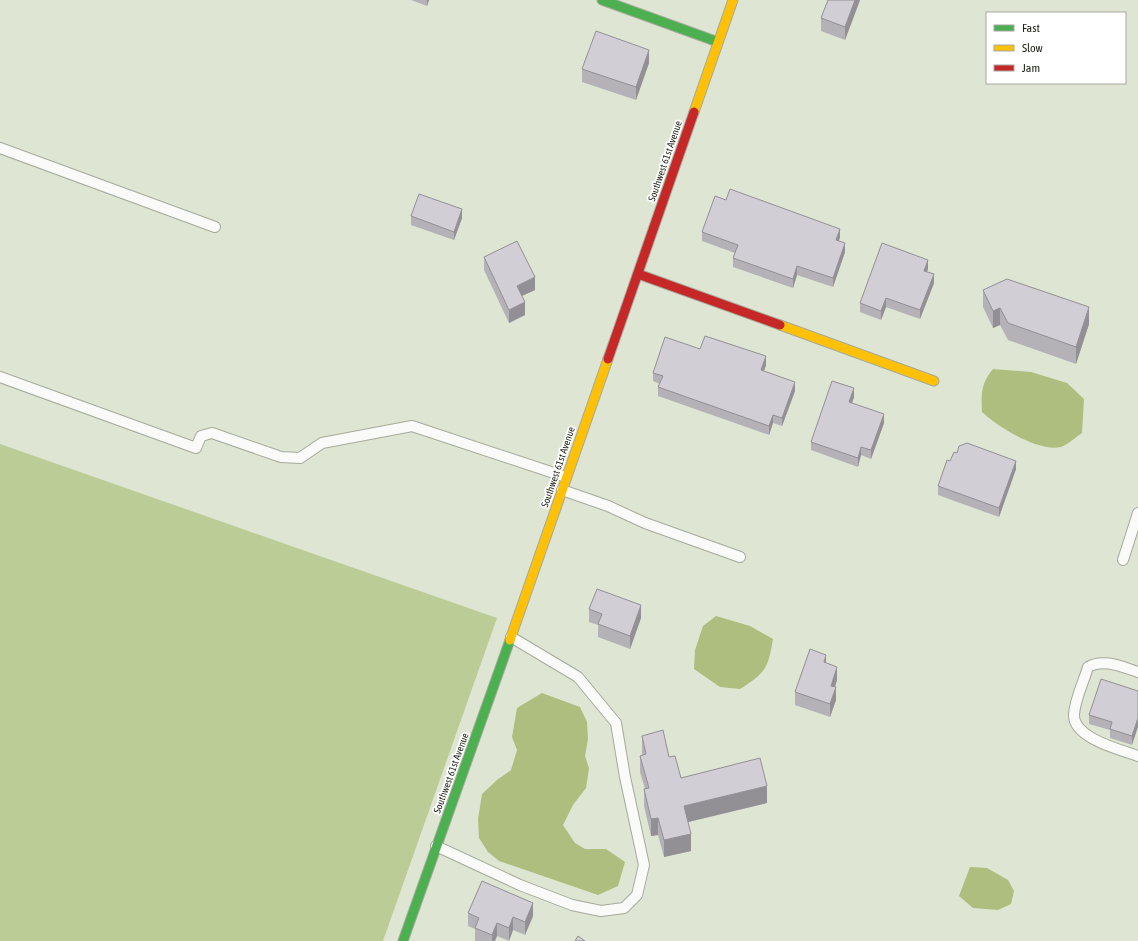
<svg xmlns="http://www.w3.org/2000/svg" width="1138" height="941" viewBox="0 0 1138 941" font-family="'Asap Condensed',sans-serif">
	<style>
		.forest { fill: #bccc96 }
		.water { fill: #adbe7f }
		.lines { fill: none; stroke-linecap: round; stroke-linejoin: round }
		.lane-casing { stroke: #a5aa9c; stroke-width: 12 }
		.fast-casing { stroke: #a5aa9c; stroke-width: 11 }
		.slow-casing { stroke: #a5aa9c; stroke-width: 11 }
		.jam-casing { stroke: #a5aa9c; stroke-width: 11 }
		.lane { stroke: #fafbf8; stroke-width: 10 }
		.fast { stroke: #4caf50; stroke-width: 9 }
		.slow { stroke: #ffc107; stroke-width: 9 }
		.jam { stroke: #c62828; stroke-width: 9 }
		.wall { fill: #b4b1b7 }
		.shaded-wall { fill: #929095 }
		.building { fill: #d1ced5; stroke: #929095 }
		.labels { text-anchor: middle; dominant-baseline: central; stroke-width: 3.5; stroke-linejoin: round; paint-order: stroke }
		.street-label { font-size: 10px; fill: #1d2114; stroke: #fff }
	</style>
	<rect width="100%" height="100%" fill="#dee5d2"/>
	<polygon class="forest" points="0,444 497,618 383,941 0,941"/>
	<g class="water">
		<path d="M 993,369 L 1031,372 L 1067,383 L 1084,399 L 1082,433 C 1076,437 1067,445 1061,447 C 1038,452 998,427 982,412 C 981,394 981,383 993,369 Z"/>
		<path d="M 716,616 L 750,626 L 773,639 C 768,669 765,673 740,689 L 720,687 L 694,669 L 695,650 L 703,626 Z"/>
		<polygon points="542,693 580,707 587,722 588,739 585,756 589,768 586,788 573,805 563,825 575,843 585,849 606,849 625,862 618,886 598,895 499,861 488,852 479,838 478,819 482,794 497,780 511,770 517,750 512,737 517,708"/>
		<polygon points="970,867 987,868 1008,880 1014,891 1011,904 998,910 973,908 959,896"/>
	</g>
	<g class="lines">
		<g class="lane-casing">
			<g id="lane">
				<polyline points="0,148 215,227"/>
				<polyline points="0,377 196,448 201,436 212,433 281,457 300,458 322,443 412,426 566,477"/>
				<polyline points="562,490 608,506 645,523 740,557"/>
				<polyline points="1123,560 1138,513"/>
				<path d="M 1138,672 C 1122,667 1104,658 1088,667 C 1084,681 1075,699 1074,714 C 1072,738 1121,750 1138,756"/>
				<polyline points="436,846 520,885 572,905 601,911 624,908 637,895 644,865 625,777 616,723 578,677 511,637"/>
			</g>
		</g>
		<g class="fast-casing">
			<g id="fast">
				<polyline points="602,0 718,42"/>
				<polyline points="403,941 510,640"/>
			</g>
		</g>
		<g class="slow-casing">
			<g id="slow">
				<polyline points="694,112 733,0"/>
				<polyline points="780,325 934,381"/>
				<polyline points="510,640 608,359"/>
			</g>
		</g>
		<g class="jam-casing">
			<g id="jam">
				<polyline points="638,274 780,325"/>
				<polyline points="608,359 694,112"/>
			</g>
		</g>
		<use href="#lane" class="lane"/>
		<use href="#fast" class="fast"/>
		<use href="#slow" class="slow"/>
		<use href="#jam" class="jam"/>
	</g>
	<g class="wall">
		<polygon points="411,0 429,0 427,6"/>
		<polygon points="860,0 845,40 821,31 821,18"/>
		<polygon points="649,63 636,100 582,82 582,69"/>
		<polygon points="411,216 462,218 454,240 411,225"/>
		<polygon points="702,232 840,237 839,241 845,252 833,287 797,275 793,288 733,267 733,258 735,253 702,241"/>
		<polygon points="484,257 535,290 522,296 525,315 509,323 484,270"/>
		<polygon points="928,269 927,272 934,283 920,319 886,307 881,320 860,312 860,303"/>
		<polygon points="983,290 1089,324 1076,364 1008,340 1000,325 993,328 983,307"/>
		<polygon points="700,349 766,365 764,371 795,391 782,426 773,423 769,435 658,396 658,387 660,384 653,381 653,373"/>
		<polygon points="854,397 852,403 884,423 871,459 861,455 858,467 811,450 811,442"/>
		<polygon points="950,461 1016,469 999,517 938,495 938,486"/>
		<polygon points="589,609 641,618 630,649 598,637 598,625 589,622"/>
		<polygon points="826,663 837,680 835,687 836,700 830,717 795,705 795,692"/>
		<polygon points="1138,691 1132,745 1110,738 1110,730 1089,724 1089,715"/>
		<polygon points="642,736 669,757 681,778 767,803 688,822 691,851 664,857 658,835 651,836 644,806 644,789 645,789 640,772 640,756 642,755"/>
		<polygon points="468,913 533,916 525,935 513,930 509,941 497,936 495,941 475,941 475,929 468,926"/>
	</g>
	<g class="shaded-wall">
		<polygon points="427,0 429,0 427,6"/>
		<polygon points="855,0 860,0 845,40 845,27"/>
		<polygon points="649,50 649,63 636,100 636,87"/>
		<polygon points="462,209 462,218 454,240 454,232"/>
		<polygon points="840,229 840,237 836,248 836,240"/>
		<polygon points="845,243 845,252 833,287 833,278"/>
		<polygon points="928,260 928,269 924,279 924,271"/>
		<polygon points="797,266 797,275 793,288 793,279"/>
		<polygon points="934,274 934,283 920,319 920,310"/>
		<polygon points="535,277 535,290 517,298 517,286"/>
		<polygon points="886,298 886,307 881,320 881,311"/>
		<polygon points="525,302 525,315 509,323 509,310"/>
		<polygon points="1089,307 1089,324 1076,364 1076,347"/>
		<polygon points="1000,308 1000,325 993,328 993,311"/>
		<polygon points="766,356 766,365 761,378 761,370"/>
		<polygon points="795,382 795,391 782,426 782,418"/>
		<polygon points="854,388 854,397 849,411 849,402"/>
		<polygon points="884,414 884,423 871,459 871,450"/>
		<polygon points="773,415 773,423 769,435 769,426"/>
		<polygon points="861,447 861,455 858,467 858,458"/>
		<polygon points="1016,461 1016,469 999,517 999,508"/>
		<polygon points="641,605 641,618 630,649 630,636"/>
		<polygon points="826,655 826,668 824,662"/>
		<polygon points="837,667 837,680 831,699 831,686"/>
		<polygon points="836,687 836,700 830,717 830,704"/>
		<polygon points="1138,718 1138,727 1132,745 1132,736"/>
		<polygon points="767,786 767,803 684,823 684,806"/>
		<polygon points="658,818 658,835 651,836 651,819"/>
		<polygon points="691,834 691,851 664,857 664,840"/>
		<polygon points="533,903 533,916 525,935 525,922"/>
		<polygon points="513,917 513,930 509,941 509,928"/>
		<polygon points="497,923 497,936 495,941 492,941 492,935"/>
	</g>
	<g class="building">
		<polygon points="828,0 855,0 845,27 821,18"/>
		<polygon points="596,31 649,50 636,87 582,69"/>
		<polygon points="730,189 840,229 836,240 845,243 833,278 797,266 793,279 733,258 738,245 702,232 715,196 726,200"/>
		<polygon points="419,194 462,209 454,232 411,216"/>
		<polygon points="517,241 535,277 517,286 525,302 509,310 484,257"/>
		<polygon points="882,243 928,260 924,271 934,274 920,310 886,298 881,311 860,303"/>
		<polygon points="1007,279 1089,307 1076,347 1008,323 1000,308 993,311 983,290"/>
		<polygon points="705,336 766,356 761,370 795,382 782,418 773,415 769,426 658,387 663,376 653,373 665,337 700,349"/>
		<polygon points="832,381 854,388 849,402 884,414 871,450 861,447 858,458 811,442"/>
		<polygon points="967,443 1016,461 999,508 938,486 947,460 950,461 954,452 957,453 959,446"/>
		<polygon points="597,589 641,605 630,636 598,624 602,614 589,609"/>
		<polygon points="810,649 826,655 824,662 837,667 831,686 836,687 830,704 795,692"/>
		<polygon points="1101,679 1138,691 1138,718 1132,736 1110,729 1112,722 1089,715"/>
		<polygon points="663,730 669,757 675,756 681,778 760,758 767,786 684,806 691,834 664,840 658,818 651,819 644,789 649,788 640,756 646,754 642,736"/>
		<polygon points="482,881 533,903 525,922 513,917 509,928 497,923 492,935 475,928 479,918 468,913"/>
		<polygon points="578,936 585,941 575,941"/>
	</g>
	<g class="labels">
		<g class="street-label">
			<text transform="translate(665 161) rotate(-71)">Southwest 61st Avenue</text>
			<text transform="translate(558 467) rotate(-71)">Southwest 61st Avenue</text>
			<text transform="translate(451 773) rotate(-70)">Southwest 61st Avenue</text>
		</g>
	</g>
	<rect x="986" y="12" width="140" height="72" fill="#ffffff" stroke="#a5a6a1"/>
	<rect x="994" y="25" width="20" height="6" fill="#4caf50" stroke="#a5a6a1"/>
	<text x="1022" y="32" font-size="12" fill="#1d2114">Fast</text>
	<rect x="994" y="45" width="20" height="6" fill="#ffc107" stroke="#a5a6a1"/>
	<text x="1022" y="52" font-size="12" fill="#1d2114">Slow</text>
	<rect x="994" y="65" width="20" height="6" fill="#c62828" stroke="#a5a6a1"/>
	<text x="1022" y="72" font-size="12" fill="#1d2114">Jam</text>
</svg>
